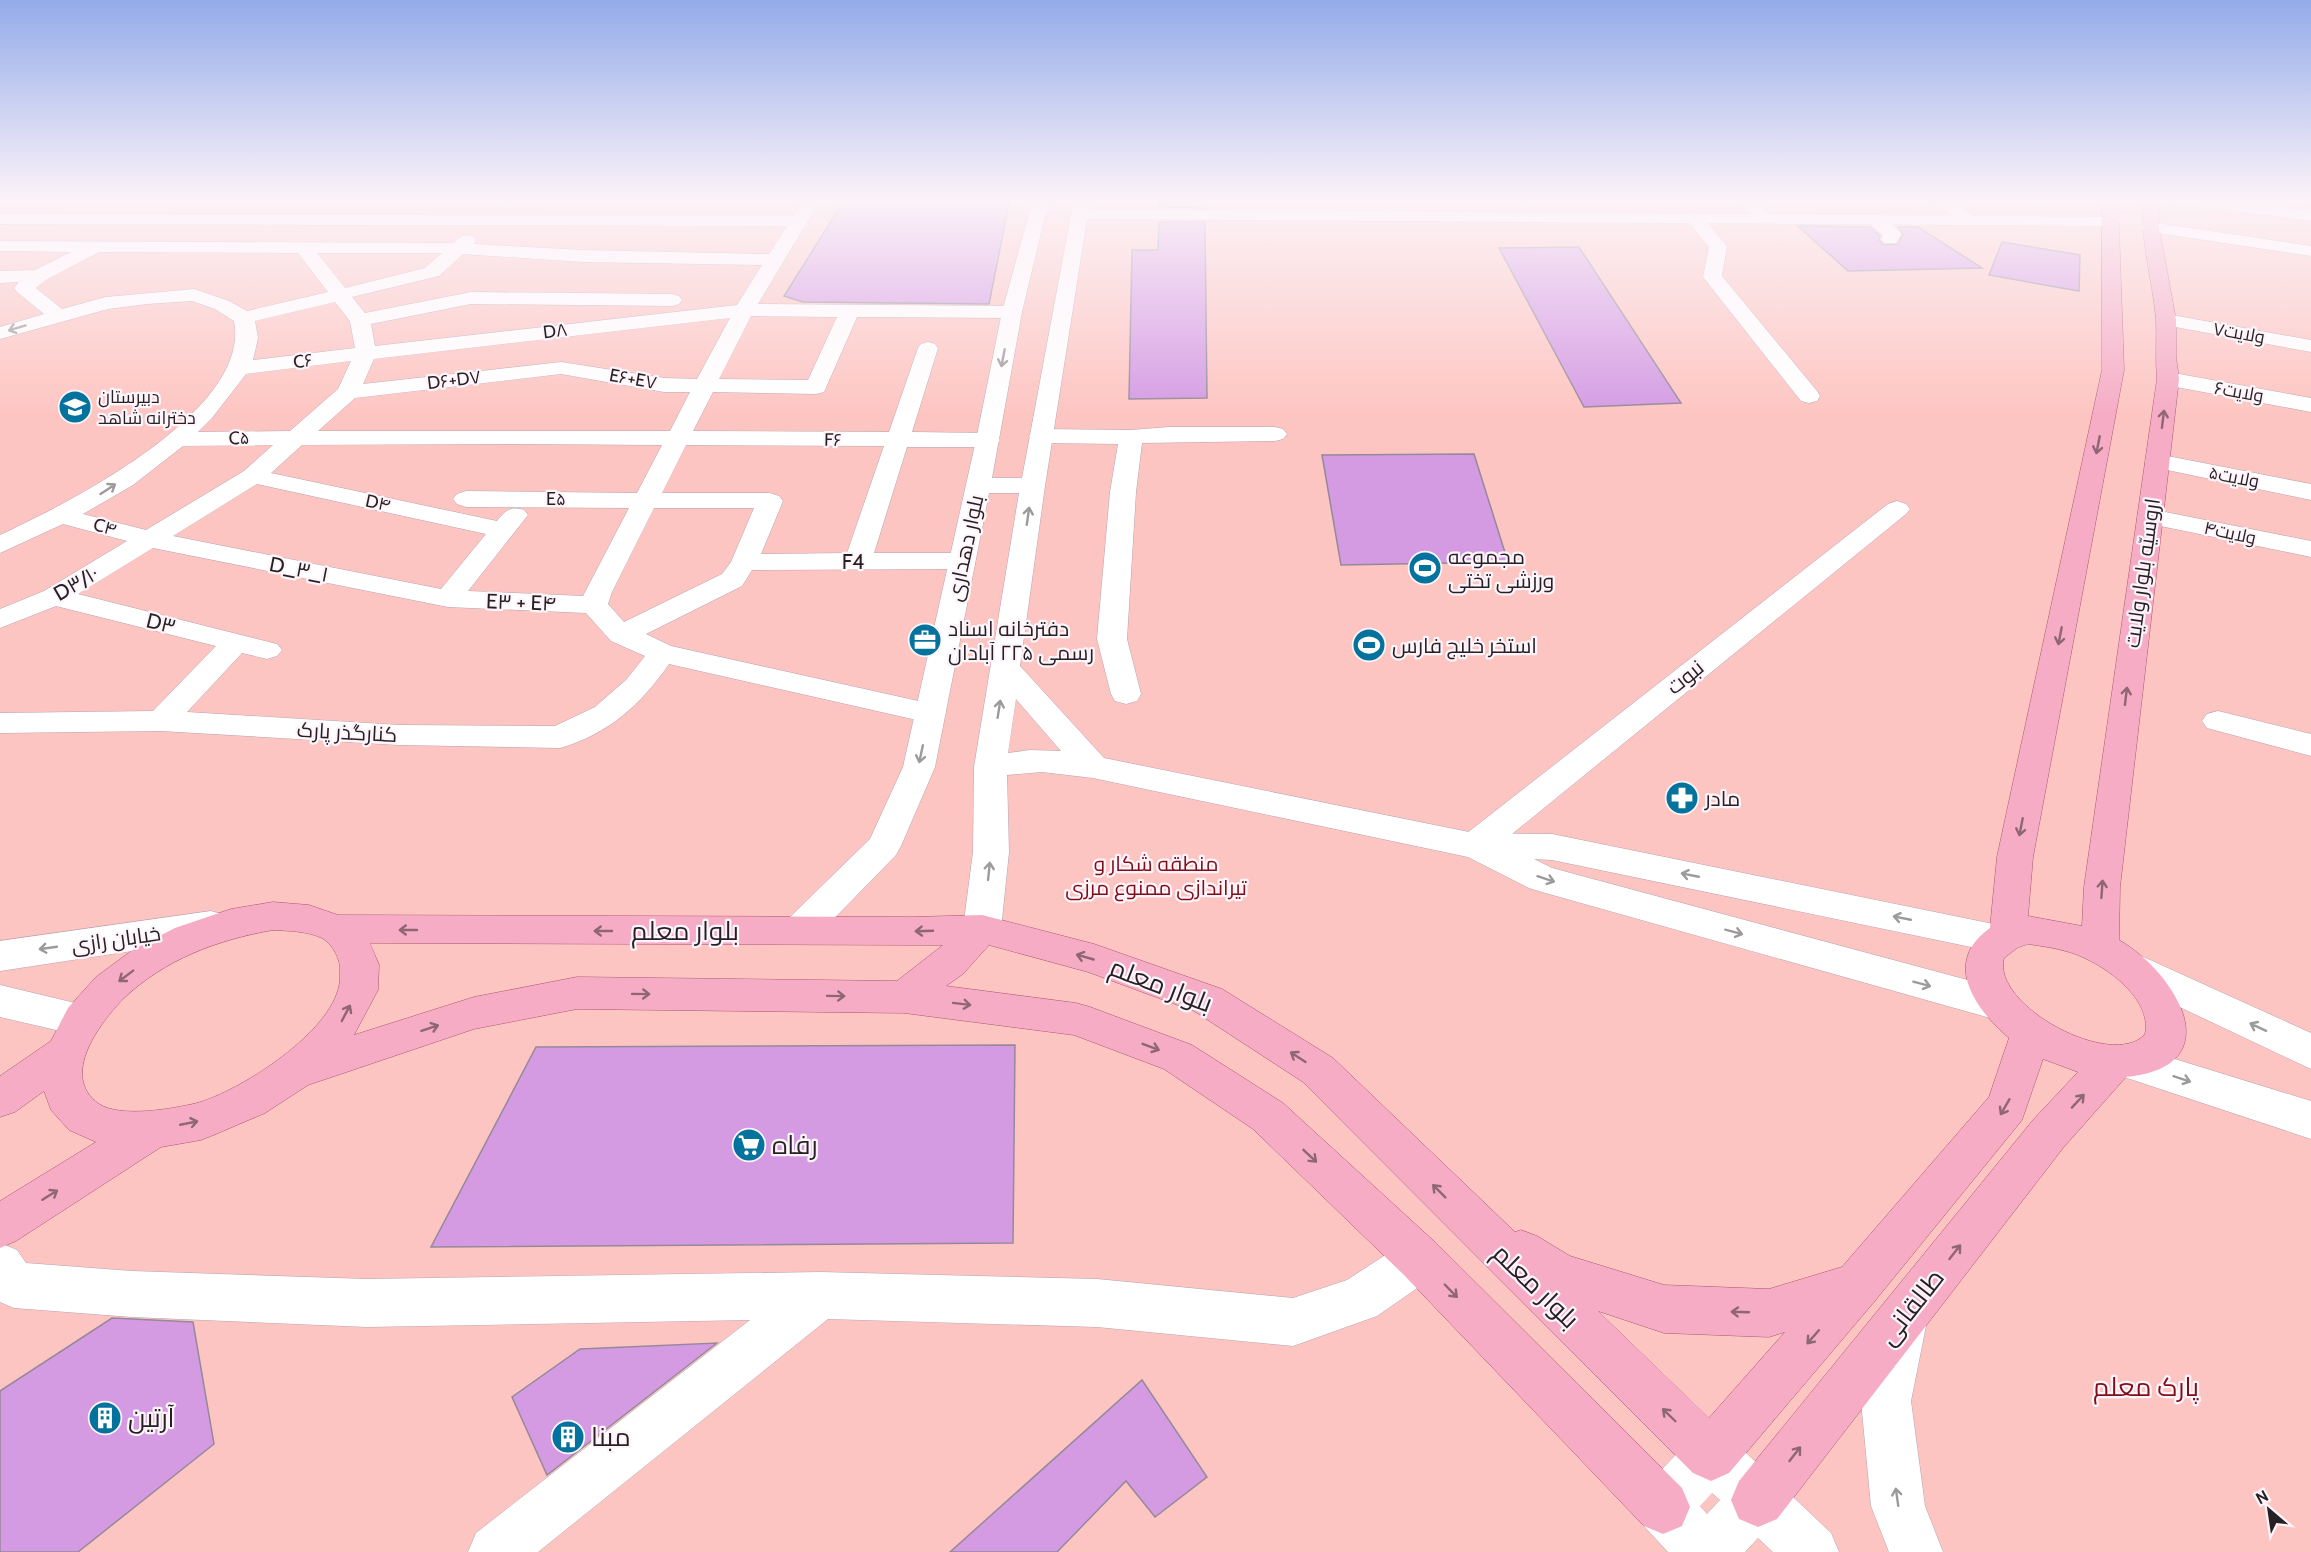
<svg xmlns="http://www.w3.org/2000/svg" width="2311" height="1552" viewBox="0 0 2311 1552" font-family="Cabin,Cairo,sans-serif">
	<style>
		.green { fill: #fdc5c1 }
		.building { fill: #d49be3; stroke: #958999; stroke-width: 1.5 }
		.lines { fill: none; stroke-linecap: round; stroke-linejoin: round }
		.street-casing { stroke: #b7a4b0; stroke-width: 1 }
		.secondary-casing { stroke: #b7a4b0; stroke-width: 1 }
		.primary-casing { stroke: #a95772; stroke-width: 1 }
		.street { fill: #fff; fill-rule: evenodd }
		.secondary { fill: #fff; fill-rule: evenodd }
		.primary { fill: #f5acc4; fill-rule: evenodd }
		.oneway { stroke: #9d9a9c }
		.oneway2 { stroke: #8e6674 }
		.labels { text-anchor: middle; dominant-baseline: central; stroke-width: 4.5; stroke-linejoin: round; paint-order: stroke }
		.far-street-label { font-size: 18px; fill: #261f24; stroke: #fdf5fa }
		.far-poi-label { font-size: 18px; fill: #261f24; stroke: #fdf5fa; text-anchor: start }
		.street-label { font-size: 21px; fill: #261f24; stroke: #fdf5fa }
		.poi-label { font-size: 21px; fill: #261f24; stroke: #fdf5fa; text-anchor: start }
		.park-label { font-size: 21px; fill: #810d1b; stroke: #fdf5fa }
		.near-street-label { font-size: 26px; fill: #261f24; stroke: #fdf5fa }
		.near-poi-label { font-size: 26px; fill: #261f24; stroke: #fdf5fa; text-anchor: start }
		.near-park-label { font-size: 26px; fill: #810d1b; stroke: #fdf5fa }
	</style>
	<rect width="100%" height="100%" fill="#f8e4f0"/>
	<rect class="green" x="0" y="199" width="2311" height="1353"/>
	<g class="building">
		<polygon points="845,199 1010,199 989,304 803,302 784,296"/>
		<polygon points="1159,199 1205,199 1205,208 1159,207"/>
		<polygon points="1159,222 1205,222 1207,398 1129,399 1132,250 1158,250"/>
		<polygon points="1798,226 1870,227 1880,236 1879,240 1884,245 1898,244 1903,234 1898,227 1918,227 1982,268 1848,271"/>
		<polygon points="2002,242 2080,255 2079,291 1989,275"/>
		<polygon points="1579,247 1681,403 1584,407 1499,248"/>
		<polygon points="1474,454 1508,562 1341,565 1322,455"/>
		<polygon points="1015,1045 1013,1243 431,1247 536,1047"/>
		<polygon points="112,1318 193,1322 214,1444 78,1552 0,1552 0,1391"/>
		<polygon points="717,1343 547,1475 512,1397 580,1349"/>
		<polygon points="1142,1380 1207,1477 1155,1517 1126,1481 1057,1552 950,1552"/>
	</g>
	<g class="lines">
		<g class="street-casing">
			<g id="street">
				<path d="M 805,199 L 821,199 L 758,304 L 1012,306 L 1019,308 L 1022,312 L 1019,316 L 1012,318 L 857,317 L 824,392 L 816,394 L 713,392 L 693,431 L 889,432 L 918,348 L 921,344 L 928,342 L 935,344 L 938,348 L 912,432 L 988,433 L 996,435 L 1000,440 L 996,445 L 988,447 L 907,447 L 874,553 L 962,553 L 972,555 L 975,561 L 972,567 L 962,569 L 752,570 L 742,586 L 646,634 L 671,646 L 941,706 L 946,713 L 941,720 L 930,723 L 669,664 C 641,704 609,734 560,748 L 399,745 L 161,731 L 0,733 L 0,713 L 153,711 L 216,646 L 56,606 L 0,628 L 0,609 L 44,591 L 127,541 L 63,524 L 0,553 L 0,535 C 67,504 252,411 234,321 L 215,309 L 192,301 L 147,304 L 108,309 L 0,339 L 0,327 L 44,314 L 17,292 L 14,288 L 19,282 L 0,283 L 0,271 L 35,270 L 71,252 L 0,251 L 0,241 L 454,243 C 460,236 464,234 473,236 L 476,240 L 474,244 L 582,250 L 769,254 L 787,226 L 0,224 L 0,214 L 794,216 ZM 99,252 L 298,253 L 328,292 L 247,311 L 229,301 L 194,289 L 106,297 L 62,309 L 36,288 L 46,280 ZM 317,253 L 442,253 L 425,268 L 345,288 ZM 463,254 L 582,262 L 762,265 L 737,305 L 375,346 L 371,324 L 471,304 L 672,306 L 679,304 L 682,300 L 679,296 L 672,294 L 471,292 L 365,313 L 352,297 L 439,276 ZM 335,302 L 350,321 L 355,348 L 253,360 L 258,338 L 255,321 ZM 751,316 L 837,317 L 808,380 L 719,379 ZM 730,318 L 697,379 L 664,378 L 561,362 L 363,384 L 374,359 ZM 351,361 L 338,389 L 290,431 L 198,432 L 212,418 L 246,374 ZM 561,374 L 664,392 L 690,392 L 670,431 L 318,431 L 355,398 ZM 510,444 L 662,445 L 637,493 L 466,491 L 457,494 L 453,499 L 457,504 L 466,507 L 629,508 L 583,596 L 468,591 L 528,515 L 524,510 C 510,506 506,510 497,521 L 271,473 L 302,445 ZM 273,445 L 244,471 L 146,530 L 83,514 L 133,485 L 183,446 ZM 686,445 L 884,446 L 847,553 L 761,554 L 783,501 L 779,496 L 770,493 L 662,493 ZM 257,484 L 486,534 L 441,589 L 173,536 ZM 654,508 L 754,508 L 731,562 L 722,574 L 624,622 L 608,604 L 612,592 ZM 153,548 L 448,607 L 586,613 L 611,641 L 645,656 L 626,680 L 595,707 L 555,726 L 399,725 L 187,712 L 242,653 L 267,659 L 277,656 L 282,650 L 277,644 L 78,594 Z"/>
				<polygon points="1738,199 1755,199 1774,219 1771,223 1759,223"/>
				<polygon points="1933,199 1951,199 1977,219 1974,223 1962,223"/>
				<polygon points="2171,199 2216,199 2311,211 2311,221 2179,204 2173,203"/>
				<polygon points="1694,213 1700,214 1727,246 1722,276 1817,391 1820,396 1817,401 1809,403 1801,401 1703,277 1709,247 1685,218 1688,214"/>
				<path d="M 1875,215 C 1885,217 1895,226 1901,234 L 1896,243 L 1884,243 L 1881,239 L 1883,235 L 1866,220 L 1869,216 Z"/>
				<polygon points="2166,314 2311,340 2311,352 2159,324 2156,320 2159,316"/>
				<polygon points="2168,372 2311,398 2311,412 2160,384 2157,379 2160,374"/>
				<polygon points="1169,427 1275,427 1283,429 1287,434 1283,439 1275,441 1142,443 1136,492 1127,639 1141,694 1137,701 1126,704 1115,701 1111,694 1097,639 1110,492 1118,444 1041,443 1033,441 1029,436 1033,431 1041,429 1131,430"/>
				<polygon points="2157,454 2311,484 2311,500 2148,466 2145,461 2148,456"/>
				<polygon points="1897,501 1906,504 1910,509 1906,514 1486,855 1474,859 1462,855 1457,846 1462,837 1888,504"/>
				<polygon points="2150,509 2311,541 2311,557 2141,522 2137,517 2141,512"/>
				<polygon points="2218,711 2311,734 2311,756 2207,728 2202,721 2207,714"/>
				<polygon points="1420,1237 1436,1243 1443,1259 1436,1275 1377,1316 1293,1346 1097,1327 828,1319 538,1552 468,1552 476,1533 750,1320 367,1327 132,1317 14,1308 0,1302 0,1243 17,1250 26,1263 132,1271 367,1279 820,1272 1097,1279 1293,1298 1347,1280 1404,1243"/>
			</g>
		</g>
		<g class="secondary-casing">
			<g id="secondary">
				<path d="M 1033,199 L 1049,199 L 1022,312 L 992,478 L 1022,478 L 1074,199 L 1090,199 L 1089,209 L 2117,217 L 2120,221 L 2117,225 L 2111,226 L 1087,219 L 1045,486 L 1020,666 L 1104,758 L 1474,833 L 1552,834 L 2013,928 L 2019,938 L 2013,948 L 2000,953 L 1552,860 L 1534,859 L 1552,868 L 2001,989 L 2015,994 L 2021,1005 L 2015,1016 L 2001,1021 L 1542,892 L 1529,888 L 1468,857 L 1093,778 L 1042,772 L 1007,775 L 1009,852 L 1001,929 L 995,939 L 982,943 L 969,939 L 963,929 L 973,852 L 974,767 L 1019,493 L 989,493 L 935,767 L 901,846 L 896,855 L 813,940 L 800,944 L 787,940 L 781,930 L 787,920 L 870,839 L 903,767 L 976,440 L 1002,312 ZM 1016,699 L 1061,751 L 1030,750 L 1008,753 Z"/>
				<polygon points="2150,222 2311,246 2311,256 2144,231 2141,227 2144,223"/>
				<polygon points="211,911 224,915 230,925 224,935 211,939 0,971 0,941"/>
				<polygon points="2128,950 2311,1033 2311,1069 2114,976 2109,965 2114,954"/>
				<polygon points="0,985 96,1008 102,1020 96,1032 82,1036 0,1017"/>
				<polygon points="2126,1044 2311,1101 2311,1139 2112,1073 2105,1061 2112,1049"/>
				<polygon points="1902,1302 1919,1309 1926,1326 1911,1401 1925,1506 1943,1552 1889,1552 1871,1506 1861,1401 1878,1326 1885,1309"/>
				<path d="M 1711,1429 L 1729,1437 L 1831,1533 L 1839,1552 L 1773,1552 L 1758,1538 L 1745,1552 L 1668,1552 L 1644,1526 L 1636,1507 L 1644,1488 L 1693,1437 ZM 1712,1493 L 1720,1500 L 1707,1514 L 1700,1506 Z"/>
			</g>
		</g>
		<g class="primary-casing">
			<path id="primary" d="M 2102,199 L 2118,199 L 2124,370 L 2033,857 L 2028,916 L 2082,926 L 2084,887 L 2157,379 C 2155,359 2157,339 2156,319 C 2152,277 2140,242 2143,199 L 2159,199 L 2159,227 L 2176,320 L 2176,357 L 2179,379 L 2120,887 L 2119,940 C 2178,974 2231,1067 2126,1077 L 2063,1148 L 1777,1519 L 1758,1527 L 1739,1519 L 1731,1500 L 1739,1481 L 2033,1120 L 2078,1072 L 2043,1059 L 2022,1120 L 1874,1302 L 1729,1473 L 1711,1481 L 1693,1473 L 1303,1082 L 1194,1011 L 1088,972 L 989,945 L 963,974 L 946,986 L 1076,1003 L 1090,1007 L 1192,1045 L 1283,1103 L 1436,1243 L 1682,1488 L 1690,1507 L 1682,1526 L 1663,1534 L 1644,1526 L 1404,1275 L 1253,1129 L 1164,1069 L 1074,1035 L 904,1013 L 577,1009 L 474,1029 L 308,1085 L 265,1113 L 216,1134 L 201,1140 L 161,1147 L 16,1241 L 0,1248 L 0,1201 L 96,1142 L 69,1130 L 51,1110 L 44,1091 L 15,1112 L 0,1117 L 0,1076 L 51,1041 L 68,1008 L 96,977 L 134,949 L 175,928 L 231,909 L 273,902 L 309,905 L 338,915 L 913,917 L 982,915 L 1094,944 L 1222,989 L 1333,1058 L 1515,1232 L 1521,1230 L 1537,1236 L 1570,1256 L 1664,1285 L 1769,1289 L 1842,1267 L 1989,1097 L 2009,1038 C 1974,1008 1942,962 1990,928 L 1997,857 L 2102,370 ZM 273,930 C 289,931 307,931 322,938 C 333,944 341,960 340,972 C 340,978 340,985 338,990 C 325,1036 240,1091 197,1103 C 173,1109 120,1118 99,1104 C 59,1076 100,1023 123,999 C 165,959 217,940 273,930 ZM 370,943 L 913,945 L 943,945 L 897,981 L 577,977 L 474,997 L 354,1035 L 378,990 L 379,965 ZM 2028,944 C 2042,946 2056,948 2069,952 C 2100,961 2153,997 2145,1034 C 2114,1071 1991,1006 2004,958 L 2017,948 ZM 1598,1311 L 1664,1333 L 1769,1337 L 1785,1332 L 1709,1418 Z"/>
		</g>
		<use href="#street" class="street"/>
		<use href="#secondary" class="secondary"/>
		<use href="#primary" class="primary"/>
	</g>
	<defs><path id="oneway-shaft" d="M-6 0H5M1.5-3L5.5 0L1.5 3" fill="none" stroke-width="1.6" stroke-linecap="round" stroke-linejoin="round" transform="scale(1.5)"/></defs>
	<g class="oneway">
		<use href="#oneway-shaft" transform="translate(17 328) rotate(163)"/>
		<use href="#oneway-shaft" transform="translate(1003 358) rotate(101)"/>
		<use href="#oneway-shaft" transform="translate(108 489) rotate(-33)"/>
		<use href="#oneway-shaft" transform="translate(1028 516) rotate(-82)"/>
		<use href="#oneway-shaft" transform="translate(999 709) rotate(-81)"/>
		<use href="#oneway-shaft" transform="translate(921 754) rotate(102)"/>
		<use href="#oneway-shaft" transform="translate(989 871) rotate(-84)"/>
		<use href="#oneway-shaft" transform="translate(1690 875) rotate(-169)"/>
		<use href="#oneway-shaft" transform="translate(1546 879) rotate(18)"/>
		<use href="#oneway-shaft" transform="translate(1902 918) rotate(-169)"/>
		<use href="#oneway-shaft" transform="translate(1734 932) rotate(15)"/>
		<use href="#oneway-shaft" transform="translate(48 948) rotate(172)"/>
		<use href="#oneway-shaft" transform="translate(1922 984) rotate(15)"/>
		<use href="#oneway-shaft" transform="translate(2258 1027) rotate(-155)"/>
		<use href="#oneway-shaft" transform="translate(2182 1079) rotate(18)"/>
		<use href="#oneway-shaft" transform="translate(1897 1497) rotate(-98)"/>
	</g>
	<g class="oneway2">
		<use href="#oneway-shaft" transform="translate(2163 419) rotate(-83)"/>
		<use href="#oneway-shaft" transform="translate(2098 445) rotate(101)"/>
		<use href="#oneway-shaft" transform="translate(2060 636) rotate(101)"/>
		<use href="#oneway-shaft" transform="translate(2126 696) rotate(-83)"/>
		<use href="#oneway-shaft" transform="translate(2021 827) rotate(101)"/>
		<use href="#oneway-shaft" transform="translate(2102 889) rotate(-86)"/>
		<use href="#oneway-shaft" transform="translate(408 930) rotate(-180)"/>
		<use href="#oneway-shaft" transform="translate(603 931) rotate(-180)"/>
		<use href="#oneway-shaft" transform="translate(924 931) rotate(178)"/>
		<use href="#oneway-shaft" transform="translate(1085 957) rotate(-164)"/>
		<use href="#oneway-shaft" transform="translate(126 976) rotate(143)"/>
		<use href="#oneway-shaft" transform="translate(641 994) rotate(1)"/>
		<use href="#oneway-shaft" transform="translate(836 996) rotate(1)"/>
		<use href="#oneway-shaft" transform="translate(962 1004) rotate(7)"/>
		<use href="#oneway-shaft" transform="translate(346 1013) rotate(-62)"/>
		<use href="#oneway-shaft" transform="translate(430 1028) rotate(-18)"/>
		<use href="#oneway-shaft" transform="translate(1151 1047) rotate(21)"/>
		<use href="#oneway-shaft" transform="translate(1298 1057) rotate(-147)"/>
		<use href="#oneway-shaft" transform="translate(2078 1101) rotate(-47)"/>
		<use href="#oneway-shaft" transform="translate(2005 1107) rotate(120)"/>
		<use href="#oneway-shaft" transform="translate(189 1123) rotate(-11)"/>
		<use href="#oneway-shaft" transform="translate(1310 1156) rotate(43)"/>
		<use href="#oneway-shaft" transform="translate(1439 1191) rotate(-135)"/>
		<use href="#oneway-shaft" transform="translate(50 1195) rotate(-32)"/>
		<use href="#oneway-shaft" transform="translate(1955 1252) rotate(-52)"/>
		<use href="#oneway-shaft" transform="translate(1451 1291) rotate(46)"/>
		<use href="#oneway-shaft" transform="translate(1740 1312) rotate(-178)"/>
		<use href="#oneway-shaft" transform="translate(1813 1337) rotate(131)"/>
		<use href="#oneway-shaft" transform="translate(1669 1415) rotate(-136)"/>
		<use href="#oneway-shaft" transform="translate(1795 1454) rotate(-52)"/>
	</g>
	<linearGradient id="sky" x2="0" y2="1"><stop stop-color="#94abea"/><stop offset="0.48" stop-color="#fcf3f8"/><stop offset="1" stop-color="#fcf3f8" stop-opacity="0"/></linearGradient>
	<rect width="2311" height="416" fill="url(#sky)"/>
	<defs>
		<g id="school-disc" transform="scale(1.725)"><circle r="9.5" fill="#03729d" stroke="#fdf5fa"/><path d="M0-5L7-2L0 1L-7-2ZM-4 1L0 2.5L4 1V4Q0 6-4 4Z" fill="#fff"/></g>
		<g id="stadium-disc" transform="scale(1.725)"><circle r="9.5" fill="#03729d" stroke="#fdf5fa"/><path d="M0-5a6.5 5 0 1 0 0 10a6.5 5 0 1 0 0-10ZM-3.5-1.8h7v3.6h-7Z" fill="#fff"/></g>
		<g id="office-disc" transform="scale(1.725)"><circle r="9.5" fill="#03729d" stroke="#fdf5fa"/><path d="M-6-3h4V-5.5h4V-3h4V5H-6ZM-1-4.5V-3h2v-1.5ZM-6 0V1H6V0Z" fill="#fff"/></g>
		<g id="pharmacy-disc" transform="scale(1.725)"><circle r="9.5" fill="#03729d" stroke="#fdf5fa"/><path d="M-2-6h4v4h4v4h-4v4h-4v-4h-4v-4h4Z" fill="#fff"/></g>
		<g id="supermarket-disc" transform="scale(1.725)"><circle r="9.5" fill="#03729d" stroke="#fdf5fa"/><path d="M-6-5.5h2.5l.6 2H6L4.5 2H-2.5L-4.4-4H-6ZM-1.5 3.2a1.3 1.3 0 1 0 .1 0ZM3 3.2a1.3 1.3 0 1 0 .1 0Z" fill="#fff"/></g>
		<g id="building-disc" transform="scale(1.725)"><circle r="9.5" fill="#03729d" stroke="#fdf5fa"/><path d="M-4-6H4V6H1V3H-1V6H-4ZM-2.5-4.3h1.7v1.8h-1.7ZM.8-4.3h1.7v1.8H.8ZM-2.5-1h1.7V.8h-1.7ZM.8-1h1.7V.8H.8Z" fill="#fff"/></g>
	</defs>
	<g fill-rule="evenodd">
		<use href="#school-disc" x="75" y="407"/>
		<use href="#stadium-disc" x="1425" y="568"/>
		<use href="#office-disc" x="925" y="640"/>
		<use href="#stadium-disc" x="1369" y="645"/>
		<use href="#pharmacy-disc" x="1682" y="798"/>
		<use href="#supermarket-disc" x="749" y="1145"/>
		<use href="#building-disc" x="105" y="1418"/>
		<use href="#building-disc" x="568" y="1437"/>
	</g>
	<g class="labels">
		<g class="far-street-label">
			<text transform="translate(555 331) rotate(-7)">D۸</text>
			<text transform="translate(2239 333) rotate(10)">ولایت۷</text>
			<text transform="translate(303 361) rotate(-7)">C۶</text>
			<text transform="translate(633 379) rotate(10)">E۶+E۷</text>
			<text transform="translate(454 380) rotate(-7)">D۶+D۷</text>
			<text transform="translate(2239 392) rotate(10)">ولایت۶</text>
			<text transform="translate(239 438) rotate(-1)">C۵</text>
			<text transform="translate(833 440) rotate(1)">F۶</text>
			<text transform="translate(2234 477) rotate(11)">ولایت۵</text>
			<text x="556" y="499">E۵</text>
			<text transform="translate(378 503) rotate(12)">D۴</text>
			<text transform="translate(105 527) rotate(15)">C۴</text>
			<text transform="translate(2230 533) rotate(12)">ولایت۴</text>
		</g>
		<g class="far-poi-label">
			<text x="98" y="397">دبیرستان<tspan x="98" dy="21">دخترانه شاهد</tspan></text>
		</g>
		<g class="street-label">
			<text transform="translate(965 548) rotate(-78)">بلوار دهداری</text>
			<text x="853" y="561">F4</text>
			<text transform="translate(299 569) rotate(11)">D_۳_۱</text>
			<text transform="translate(2142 573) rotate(-82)">اروسیّه بلوار ولایت</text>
			<text transform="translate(76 583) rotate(-30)">D۳/۱۰</text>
			<text transform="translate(521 602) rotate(2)">E۳ + E۴</text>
			<text transform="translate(161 623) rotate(14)">D۳</text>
			<text transform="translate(1685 677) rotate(-39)">نبوت</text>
			<text transform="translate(347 732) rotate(3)">کنارگذر پارک</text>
			<text transform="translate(116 939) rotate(-8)">خیابان رازی</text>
		</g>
		<g class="poi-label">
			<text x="1448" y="556">مجموعه<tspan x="1448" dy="24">ورزشی تختی</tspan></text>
			<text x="948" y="628">دفترخانه اسناد<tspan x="948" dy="24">رسمی ۲۲۵ آبادان</tspan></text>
			<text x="1392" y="645">استخر خلیج فارس</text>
			<text x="1705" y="798">مادر</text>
		</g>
		<g class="park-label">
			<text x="1156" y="863">منطقه شکار و<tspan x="1156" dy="24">تیراندازی ممنوع مرزی</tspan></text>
		</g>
		<g class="near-street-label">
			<text x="685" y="931">بلوار معلم</text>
			<text transform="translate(1161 985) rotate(21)">بلوار معلم</text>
			<text transform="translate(1536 1286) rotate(44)">بلوار معلم</text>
			<text transform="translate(1911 1307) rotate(-52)">طالقانی</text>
		</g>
		<g class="near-poi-label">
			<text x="772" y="1145">رفاه</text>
			<text x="128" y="1418">آرتین</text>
			<text x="591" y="1437">مبنا</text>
		</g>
		<g class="near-park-label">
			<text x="2146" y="1387">پارک معلم</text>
		</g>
	</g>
	<g transform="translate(2269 1510) rotate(331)" stroke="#fdf5fa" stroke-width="4.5" paint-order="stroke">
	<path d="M0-4.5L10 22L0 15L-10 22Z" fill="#261f24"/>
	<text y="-9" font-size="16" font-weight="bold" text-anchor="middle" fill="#261f24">N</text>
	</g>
</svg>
